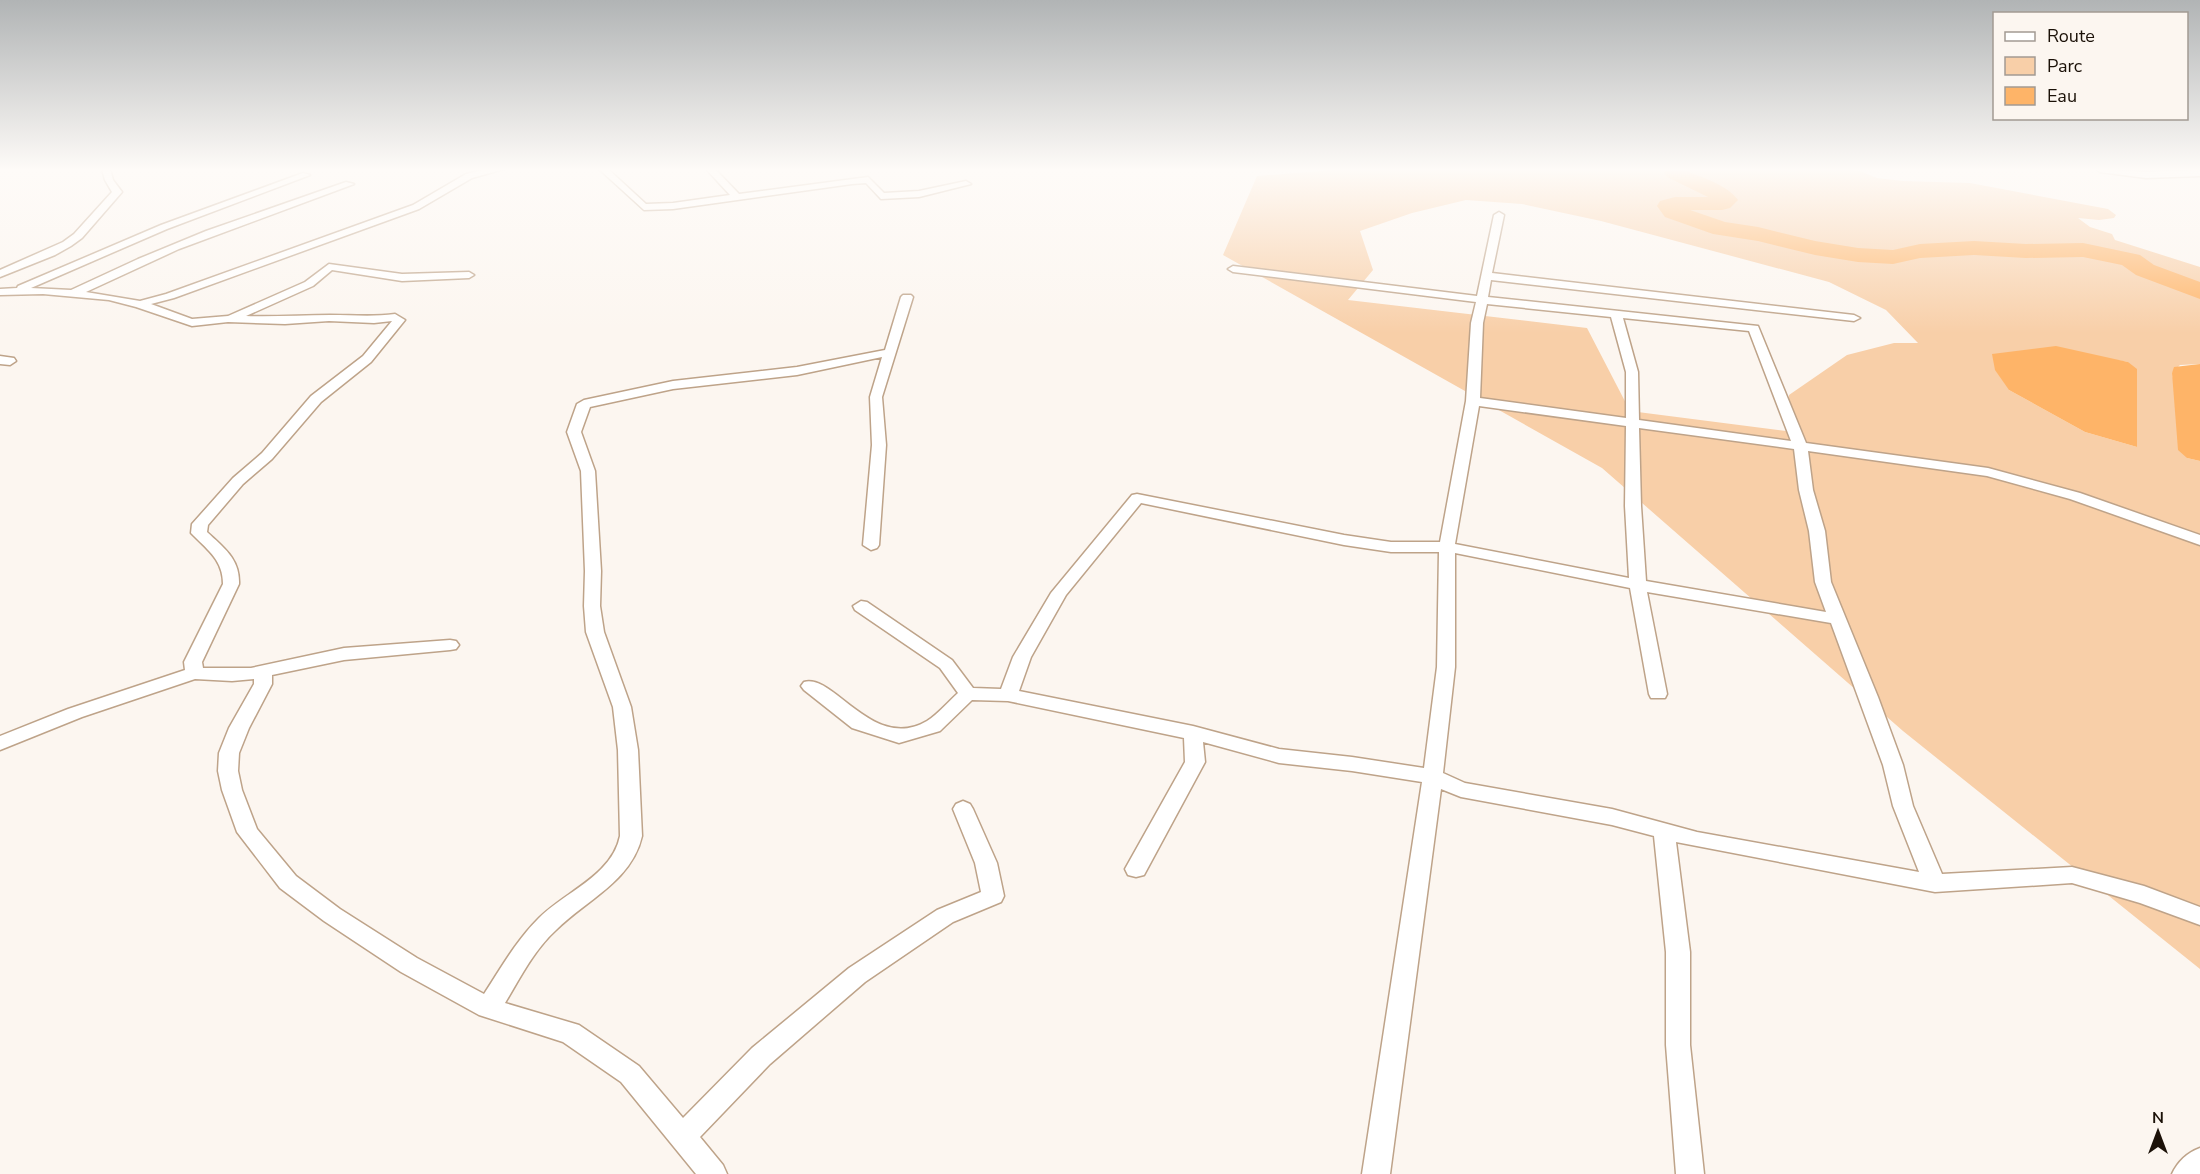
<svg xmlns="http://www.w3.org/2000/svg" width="2200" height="1174" viewBox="0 0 2200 1174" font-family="'Nunito Sans',sans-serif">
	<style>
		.green { fill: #f8cfa8; fill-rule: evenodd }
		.water { fill: #feb468 }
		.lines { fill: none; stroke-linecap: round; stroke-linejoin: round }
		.river { fill: #feb468; fill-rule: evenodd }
		.minor-casing { stroke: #bea389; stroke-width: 3 }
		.minor { fill: #fff; fill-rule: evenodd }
	</style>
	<rect width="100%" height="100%" fill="#fcf6f0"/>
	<path class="green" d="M 1346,169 L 1844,169 L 1860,171 L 1877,178 L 1903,181 L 1970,183 L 2108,209 L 2116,215 L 2114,218 L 2099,220 L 2078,218 L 2090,227 L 2112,234 L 2115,240 L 2200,267 L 2200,364 L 2180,365 L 2172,373 L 2187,458 L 2200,461 L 2200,969 L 1903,731 L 1602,468 L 1223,255 L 1257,176 ZM 1466,200 L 1522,204 L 1601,221 L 1829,282 L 1886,310 L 1918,343 L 1894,343 L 1847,355 L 1789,395 L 1786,431 L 1630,411 L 1587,328 L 1348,300 L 1373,270 L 1360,231 L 1412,213 ZM 2110,359 L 2128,362 L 2137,447 L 2085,432 L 2009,390 Z"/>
	<g class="water">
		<polygon points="2056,346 2128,362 2137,369 2137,447 2085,432 2009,390 1995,370 1992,354"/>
		<polygon points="2200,364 2200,461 2187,458 2178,450 2172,373 2174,367"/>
	</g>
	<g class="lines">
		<path class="river" d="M 1666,169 L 1691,169 L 1689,172 C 1706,179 1727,185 1738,200 L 1730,208 L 1722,210 L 1690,210 L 1725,222 L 1758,227 L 1815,241 L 1858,248 L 1893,250 L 1920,244 L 1974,241 L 2026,244 L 2083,243 L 2140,255 L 2154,265 L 2200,282 L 2200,299 L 2136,275 L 2122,265 L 2083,257 L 2026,258 L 1974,255 L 1920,258 L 1893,264 L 1858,262 L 1815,255 L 1758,241 L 1713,234 L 1665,217 L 1657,206 L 1660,201 L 1675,197 L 1708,197 L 1667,177 L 1664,173 Z"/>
		<g class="minor-casing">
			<g id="minor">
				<polygon points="102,169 110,169 113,180 122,192 82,238 71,246 55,255 0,277 0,270 63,242 74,234 112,192 105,180"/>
				<path d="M 488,169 L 504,169 L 472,178 L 419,209 L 174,298 L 151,304 L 192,319 L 228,316 L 305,282 L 329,264 L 402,274 L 469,272 L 474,275 L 469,278 L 402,281 L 332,270 L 313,286 L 246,316 C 274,317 302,315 330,315 C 352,315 373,317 395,314 L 405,320 L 371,362 L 321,402 L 272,459 L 243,484 L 208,525 L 207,532 C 224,548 240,559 239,584 L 202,662 L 203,668 L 251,668 L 344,648 L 450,640 L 456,641 L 459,645 L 456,649 L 450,650 L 344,660 L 272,675 L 272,684 L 249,728 L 239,753 L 238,771 L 242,790 L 257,829 L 296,876 L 340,909 L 417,958 L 484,994 C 501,968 516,941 538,919 C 564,892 612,876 620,836 L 618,750 L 613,707 L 586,632 L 584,606 L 585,571 L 581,471 L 567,432 L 577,404 L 584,400 L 673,381 L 797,367 L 885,350 L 901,297 L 903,295 L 911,295 L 913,297 L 882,397 L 886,445 L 879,545 L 877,548 L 871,550 L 863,545 L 872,445 L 870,397 L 882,357 L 797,375 L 673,389 L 590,407 L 581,432 L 595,471 L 601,571 L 600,606 L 604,632 L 631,707 L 638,750 L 642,836 C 632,881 586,900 556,930 C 534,950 520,978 505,1003 L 579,1025 L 639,1066 L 683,1118 L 752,1048 L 849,968 L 937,910 L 981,892 L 975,863 L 953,809 L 956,804 L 963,801 L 970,804 L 973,809 L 997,863 L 1004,896 L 1001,902 L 953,922 L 865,982 L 770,1064 L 700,1137 L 723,1165 L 727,1174 L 696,1174 L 621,1082 L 563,1042 L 479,1015 L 401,972 L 324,921 L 280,888 L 237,832 L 222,790 L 218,771 L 219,753 L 229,728 L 254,684 L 254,679 L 232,681 L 195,679 L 82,717 L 0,750 L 0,736 L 68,709 L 185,670 L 184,662 L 223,584 C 223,561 209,551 194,536 L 191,533 L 192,524 L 233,478 L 262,453 L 311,396 L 363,356 L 392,321 L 374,323 L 329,321 L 285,324 L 228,322 L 192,326 L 136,307 L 109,300 L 43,294 L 0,295 L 0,289 L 17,288 L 18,286 L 161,225 L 303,173 L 310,175 L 167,229 L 31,288 L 71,290 L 138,259 L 206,231 L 346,182 L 354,184 L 179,249 L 86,292 L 140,301 L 166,294 L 413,205 L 466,174 Z"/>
				<polygon points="599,169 608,169 646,204 673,203 730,195 706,169 715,169 739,194 868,177 884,193 919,191 966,181 971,184 919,197 881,199 866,183 852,184 673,209 644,210"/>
				<polygon points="2096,169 2146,172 2200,170 2200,176 2146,178 2100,172"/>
				<path d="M 1499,212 L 1504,215 L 1492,273 L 1854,315 L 1860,318 L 1854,321 L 1491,280 L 1488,297 L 1758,326 L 1806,443 L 1988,468 L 2080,493 L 2200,535 L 2200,545 L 2070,499 L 1987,476 L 1808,451 L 1813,490 L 1825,531 L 1831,582 L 1878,697 L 1903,765 L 1913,806 L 1942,874 L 2072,867 L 2144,886 L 2200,907 L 2200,925 L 2140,903 L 2072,883 L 1935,892 L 1676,842 L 1690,952 L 1690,1045 L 1704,1174 L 1676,1174 L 1666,1045 L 1666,952 L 1654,836 L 1612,825 L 1461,797 L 1441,789 L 1390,1174 L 1362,1174 L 1422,782 L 1352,771 L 1279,763 L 1203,742 L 1205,762 L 1144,875 L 1136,877 L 1128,875 L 1125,869 L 1185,762 L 1184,738 L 1008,701 L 972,700 L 940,731 L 899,743 L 852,728 L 804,690 L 801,686 L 804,682 C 834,673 873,753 927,721 C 938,714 948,702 958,693 L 940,668 L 855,610 L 853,606 L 861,601 L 867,602 L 952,660 L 973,688 L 1001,689 L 1013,657 L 1051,593 L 1132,495 L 1137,494 L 1344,535 L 1391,542 L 1440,542 L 1466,401 L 1471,323 L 1476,302 L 1233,272 L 1228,269 L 1233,266 L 1477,296 L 1494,215 ZM 1487,304 L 1611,317 L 1626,372 L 1626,418 L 1480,398 L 1483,323 ZM 1623,318 L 1749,331 L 1791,441 L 1639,420 L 1638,372 ZM 1479,406 L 1626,426 L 1625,506 L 1629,578 L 1455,544 ZM 1639,428 L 1794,449 L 1799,490 L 1809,531 L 1815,582 L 1826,612 L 1646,581 L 1641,506 ZM 1141,503 L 1344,545 L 1391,552 L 1439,552 L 1437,667 L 1424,768 L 1352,757 L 1279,749 L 1193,726 L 1019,691 L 1031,657 L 1066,595 ZM 1455,553 L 1630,588 L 1649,694 L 1651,698 L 1665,698 L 1667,694 L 1647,592 L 1831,623 L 1883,765 L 1893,806 L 1919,872 L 1697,832 L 1612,809 L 1465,783 L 1443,773 L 1455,667 Z"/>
				<polygon points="0,356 14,358 16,361 10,365 0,364"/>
				<path d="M 2200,1148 L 2200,1174 L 2172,1174 C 2178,1161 2187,1153 2200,1148 Z"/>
			</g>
		</g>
		<use href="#minor" class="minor"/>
	</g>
	<linearGradient id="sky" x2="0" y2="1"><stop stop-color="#b1b4b5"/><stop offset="0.51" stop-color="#fefbf8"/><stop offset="1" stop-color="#fefbf8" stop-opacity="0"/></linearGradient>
	<rect width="2200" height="333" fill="url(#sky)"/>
	<rect x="1993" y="12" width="195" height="108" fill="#fcf6f0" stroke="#a29a93" stroke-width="1.5"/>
	<rect x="2005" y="32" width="30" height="9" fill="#ffffff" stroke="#a29a93" stroke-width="1.5"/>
	<text x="2047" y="42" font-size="18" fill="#1b1108">Route</text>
	<rect x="2005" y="57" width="30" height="18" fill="#f8cfa8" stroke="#a29a93" stroke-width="1.5"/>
	<text x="2047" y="72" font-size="18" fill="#1b1108">Parc</text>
	<rect x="2005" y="87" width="30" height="18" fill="#feb468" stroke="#a29a93" stroke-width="1.5"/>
	<text x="2047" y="102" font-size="18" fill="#1b1108">Eau</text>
	<g transform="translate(2158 1132)" stroke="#fcf6f0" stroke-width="4.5" paint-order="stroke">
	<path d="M0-4.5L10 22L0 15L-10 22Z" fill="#1b1108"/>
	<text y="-9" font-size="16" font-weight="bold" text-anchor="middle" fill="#1b1108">N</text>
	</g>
</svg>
